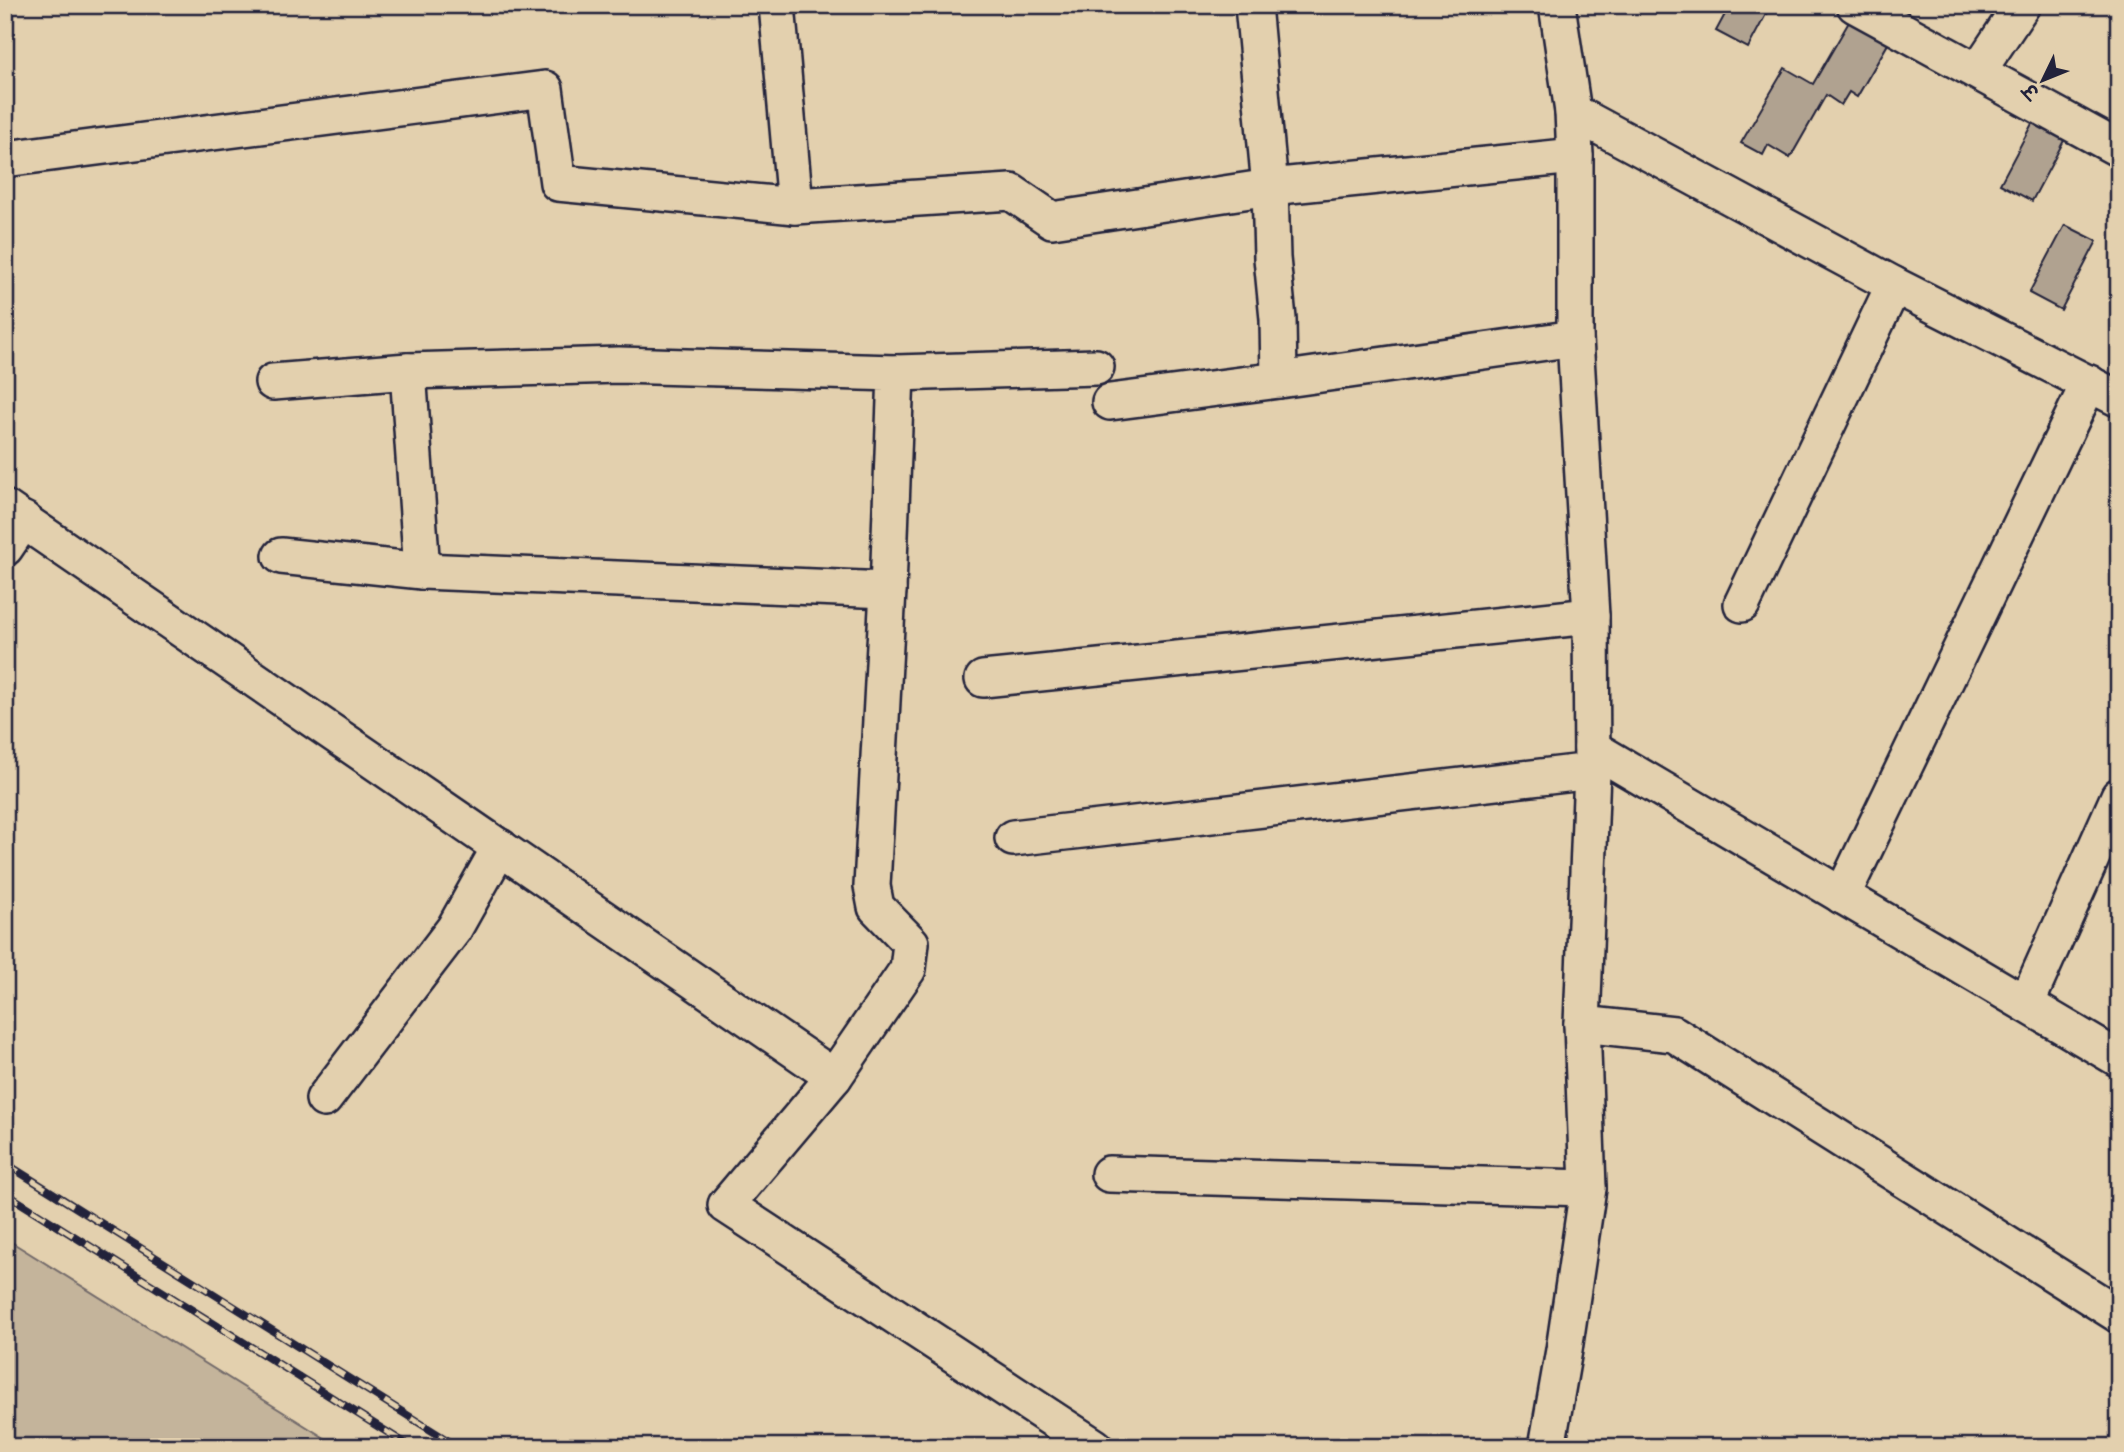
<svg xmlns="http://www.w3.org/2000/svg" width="2124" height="1452" viewBox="0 0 2124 1452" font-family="'Gochi Hand','Playpen Sans Deva',sans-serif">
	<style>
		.grass { fill: #c4b49b; stroke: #736b6b; stroke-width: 2 }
		.building { fill: #b0a290; stroke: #22223b; stroke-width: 2 }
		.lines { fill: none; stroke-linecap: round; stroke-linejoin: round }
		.minor-casing { stroke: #22223b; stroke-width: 40 }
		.minor { stroke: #e3d0ae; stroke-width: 35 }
		.rail-casing { stroke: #22223b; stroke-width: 8 }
		.rail { stroke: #e3d0ae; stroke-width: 5; stroke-dasharray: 16; stroke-linecap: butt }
	</style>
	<rect width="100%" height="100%" fill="#e3d0ae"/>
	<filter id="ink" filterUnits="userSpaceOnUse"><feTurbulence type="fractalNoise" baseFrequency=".0143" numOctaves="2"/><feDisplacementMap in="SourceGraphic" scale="14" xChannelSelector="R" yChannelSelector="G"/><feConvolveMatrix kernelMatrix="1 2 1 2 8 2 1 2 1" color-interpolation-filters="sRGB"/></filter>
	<g filter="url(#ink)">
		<polygon class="grass" points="5,1238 339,1447 5,1447"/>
		<g class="building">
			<polygon points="1730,5 1771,5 1748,48 1716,31"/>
			<polygon points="1853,15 1892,37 1857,97 1849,92 1841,105 1826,95 1790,158 1768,145 1763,155 1741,143 1785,68 1813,84"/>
			<polygon points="2036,116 2068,133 2032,201 2000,184"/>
			<polygon points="2065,225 2097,241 2061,310 2029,293"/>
		</g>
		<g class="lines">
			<g class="minor-casing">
				<g id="minor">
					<polyline points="777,5 795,206 1011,192 1052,220 1270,187 1575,156"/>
					<polyline points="1253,5 1270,187 1272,258 1278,319 1279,380 1575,338"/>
					<polyline points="1855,5 2119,149"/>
					<polyline points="1978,71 2022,5"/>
					<polyline points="1573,112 1894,285 2119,399"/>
					<polyline points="5,159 545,89 558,183 795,206"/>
					<polyline points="408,371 422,571"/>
					<polyline points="896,373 1096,367"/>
					<polyline points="273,382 408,371 619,365 896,373 888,590 872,886 876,907 911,943 908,969 834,1077 726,1205 1095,1447"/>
					<polyline points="1110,402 1279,380"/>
					<polyline points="5,508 834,1077"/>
					<polyline points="5,548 24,520"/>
					<polyline points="281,556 422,571 888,590"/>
					<polyline points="1742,604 1894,285"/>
					<polyline points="983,679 1591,616"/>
					<polyline points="1592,748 2119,1059"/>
					<polyline points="1013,838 1592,771"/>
					<polyline points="1842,896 2089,383"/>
					<polyline points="2026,1004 2119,796"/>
					<polyline points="1582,1024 1674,1034 2119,1315"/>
					<polyline points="324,1099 454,929 500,847"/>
					<polyline points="1109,1174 1588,1188"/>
					<polyline points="1547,1447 1564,1350 1588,1188 1582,1024 1592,771 1591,616 1575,338 1575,156 1573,112 1557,5"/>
				</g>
			</g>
			<use href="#minor" class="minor"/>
			<g class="rail-casing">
				<g id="rail">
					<polyline points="5,1163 458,1447"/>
					<polyline points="5,1193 411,1447"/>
				</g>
			</g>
			<use href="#rail" class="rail"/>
		</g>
	</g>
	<rect width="2124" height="1452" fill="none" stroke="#e3d0ae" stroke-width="28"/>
	<rect x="14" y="14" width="2096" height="1424" fill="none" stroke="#22223b" stroke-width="2.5" filter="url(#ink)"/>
	<g transform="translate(2043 80) rotate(227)" stroke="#e3d0ae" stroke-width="5" paint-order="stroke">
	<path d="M0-5L12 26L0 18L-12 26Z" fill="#22223b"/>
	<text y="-10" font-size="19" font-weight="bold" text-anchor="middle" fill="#22223b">उ</text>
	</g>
</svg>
